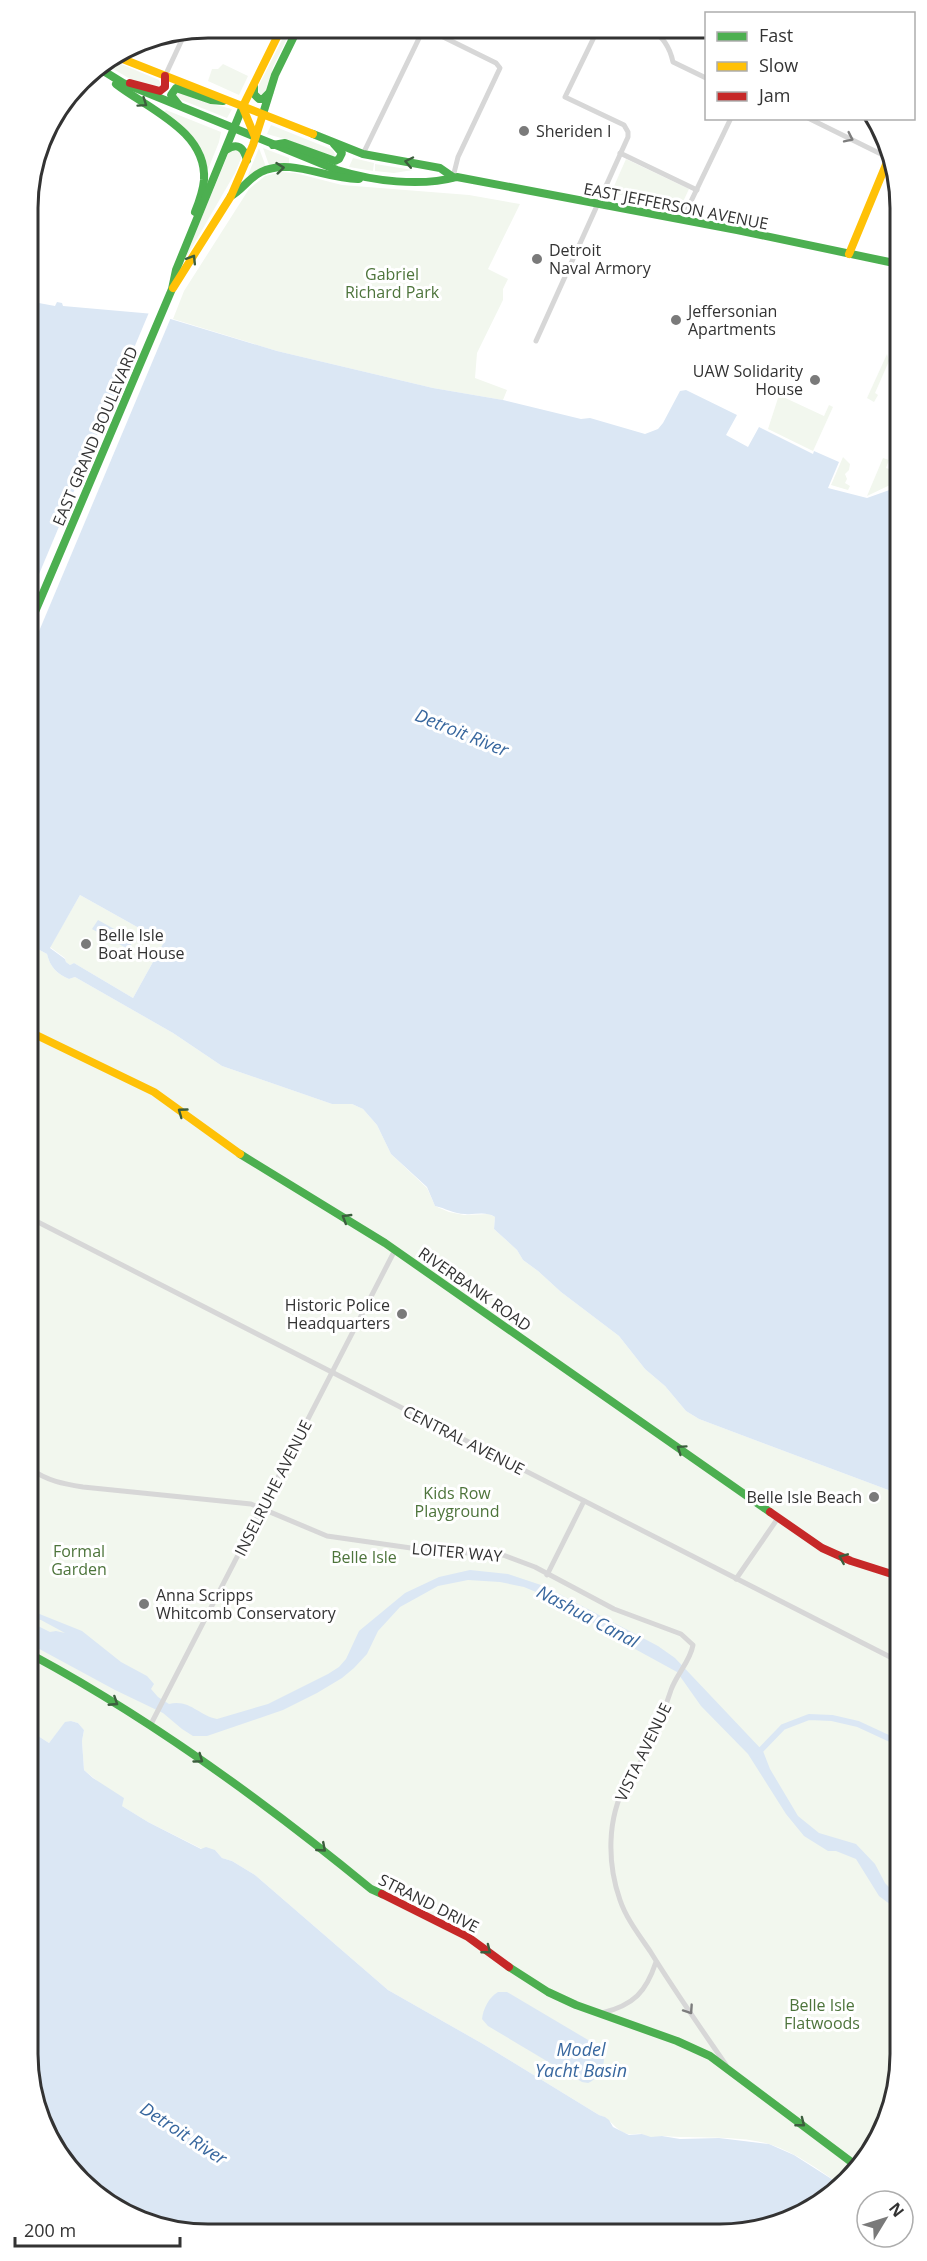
<svg xmlns="http://www.w3.org/2000/svg" width="927" height="2261" viewBox="0 0 927 2261" font-family="'Open Sans',sans-serif">
	<style>
		.green { fill: #f2f7ee }
		.water { fill: #dbe7f4; fill-rule: evenodd }
		.pier { fill: #fff }
		.lines { fill: none; stroke-linecap: round; stroke-linejoin: round }
		.canal { stroke: #dbe7f4; stroke-width: 6 }
		.street { stroke: #d7d7d7; stroke-width: 5 }
		.fast { stroke: #4caf50; stroke-width: 8 }
		.slow { stroke: #ffc107; stroke-width: 8 }
		.jam { stroke: #c62828; stroke-width: 8 }
		.oneway { stroke: #3c5e3d }
		.oneway2 { stroke: #7d7d7d }
		.poi-dot { fill: #7a7a7a; stroke: #fff; stroke-width: 2 }
		.labels { text-anchor: middle; dominant-baseline: central; stroke-width: 6; stroke-linejoin: round; paint-order: stroke }
		.poi-label { font-size: 16px; fill: #333; stroke: #fff; text-anchor: start }
		.street-label { font-size: 16px; fill: #333; stroke: #fff }
		.park-label { font-size: 16px; fill: #4d743b; stroke: #fff }
		.water-label { font-size: 18px; font-style: italic; fill: #38679e; stroke: #fff }
		.rim { fill: none; stroke: #333; stroke-width: 3 }
	</style>
	<rect width="100%" height="100%" fill="#fff"/>
	<g class="green">
		<polygon points="288,28 292,28 273,67 266,93 260,95 258,87"/>
		<polygon points="109,59 159,80 161,85 157,87 132,80 103,63"/>
		<polygon points="223,64 248,76 239,95 208,81 212,69 218,69"/>
		<polygon points="181,91 216,105 232,109 227,118 179,99 176,94"/>
		<path d="M 166,110 L 221,132 L 219,142 L 207,172 C 203,142 187,129 163,113 Z"/>
		<polygon points="271,125 333,150 335,155 331,157 288,140 267,134"/>
		<polygon points="236,148 241,151 242,156 235,173 187,256 186,255 229,152"/>
		<polygon points="259,148 266,167 249,176 248,175"/>
		<polygon points="263,148 289,158 289,163 269,165"/>
		<polygon points="353,158 374,163 373,171 349,167"/>
		<polygon points="626,159 689,189 681,206 611,193"/>
		<polygon points="375,164 413,170 394,173 375,171"/>
		<polygon points="281,172 295,173 342,185 469,195 520,204 488,269 508,279 503,289 503,300 477,353 475,378 507,390 503,400 433,388 277,351 173,319 184,291 249,189 265,176"/>
		<polygon points="887,354 889,361 875,393 878,395 874,402 867,398"/>
		<polygon points="779,395 824,416 829,405 833,407 813,451 768,429"/>
		<polygon points="843,457 850,464 849,470 845,474 847,479 845,483 850,486 848,490 831,485"/>
		<polygon points="883,458 889,460 886,468 895,471 895,474 890,479 890,485 867,496"/>
		<polygon points="80,895 164,942 133,998 74,963 70,965 66,962 65,958 50,947"/>
		<path d="M 30,940 L 34,947 L 47,954 C 50,967 57,974 69,979 L 75,977 L 173,1033 L 222,1066 L 332,1104 L 352,1104 L 363,1109 L 377,1125 L 391,1154 L 427,1188 L 435,1206 L 449,1212 L 464,1215 L 489,1214 L 495,1217 L 494,1229 L 517,1250 L 523,1260 L 538,1271 L 561,1292 L 619,1336 L 645,1369 L 665,1386 L 686,1411 L 699,1419 L 891,1491 L 898,1498 L 900,2065 L 886,2122 L 855,2172 L 841,2185 C 819,2170 795,2152 769,2144 C 739,2135 696,2139 664,2136 C 660,2136 655,2138 651,2137 C 648,2137 645,2135 642,2134 C 638,2133 633,2135 628,2134 C 615,2131 611,2118 599,2115 L 483,2044 L 388,1990 L 255,1875 L 232,1861 L 222,1858 L 215,1850 L 202,1849 L 148,1822 L 122,1806 L 107,1789 L 84,1770 L 82,1741 L 84,1730 L 78,1723 L 71,1721 L 61,1728 L 49,1743 L 32,1732 Z"/>
	</g>
	<g class="water">
		<path d="M 28,301 L 55,306 L 57,302 L 62,303 L 63,306 L 154,314 L 277,351 L 433,388 L 503,400 L 581,419 L 590,418 L 645,434 L 658,429 L 663,423 L 680,391 L 686,390 L 737,415 L 726,435 L 748,447 L 759,427 L 813,454 L 814,451 L 839,462 L 828,488 L 867,498 L 895,488 L 898,1498 L 891,1491 L 699,1419 L 686,1411 L 665,1386 L 645,1369 L 619,1336 L 561,1292 L 538,1271 L 523,1260 L 517,1250 L 494,1229 L 495,1217 C 486,1211 475,1215 465,1214 C 454,1214 445,1208 435,1206 L 427,1187 L 391,1154 L 377,1125 L 363,1109 L 352,1104 L 332,1104 L 222,1066 L 173,1033 L 75,977 L 69,979 C 57,974 50,967 47,954 L 34,947 L 30,940 ZM 80,895 L 164,942 L 133,998 L 74,963 L 70,965 L 66,962 L 65,959 L 50,948 Z"/>
		<polygon points="98,920 134,940 128,949 92,929"/>
		<path d="M 470,1570 L 508,1574 L 544,1586 L 658,1646 L 675,1658 L 763,1751 L 770,1769 L 798,1816 L 819,1833 L 856,1844 L 875,1864 L 885,1883 L 899,1898 L 899,1911 L 879,1896 L 856,1859 L 836,1851 L 828,1851 L 804,1836 L 786,1814 L 748,1754 L 701,1706 L 677,1672 L 635,1649 L 560,1602 L 524,1587 L 500,1582 L 468,1580 L 438,1586 L 400,1607 L 378,1631 L 367,1654 L 354,1668 L 342,1678 L 317,1693 L 283,1710 L 207,1736 L 193,1736 L 182,1729 L 163,1713 L 115,1690 L 32,1645 L 32,1623 L 50,1632 L 56,1631 L 65,1633 L 41,1620 L 32,1619 L 32,1611 L 82,1631 L 121,1662 L 147,1676 L 154,1684 L 151,1689 L 158,1697 L 169,1704 C 190,1699 199,1716 217,1719 L 268,1704 L 328,1674 L 339,1667 L 346,1659 L 359,1631 L 405,1593 L 439,1577 Z"/>
		<polygon points="71,1721 78,1723 84,1730 82,1741 84,1770 93,1778 124,1798 122,1806 148,1822 201,1849 206,1847 215,1850 222,1858 232,1861 255,1875 388,1990 483,2044 599,2115 605,2117 609,2120 613,2127 629,2135 642,2134 651,2137 662,2136 680,2139 719,2138 769,2144 794,2155 841,2185 819,2204 766,2228 173,2231 128,2215 80,2181 33,2100 32,1732 49,1743 65,1722"/>
		<path d="M 498,1992 L 507,1992 L 600,2047 C 610,2058 600,2078 588,2083 L 582,2082 L 488,2026 L 482,2019 C 483,2009 489,1997 498,1992 Z"/>
	</g>
	<polygon class="pier" points="150,310 172,315 29,655 29,598"/>
	<g class="lines">
		<polyline class="canal" points="756,1755 783,1727 809,1717 832,1718 858,1724 899,1743"/>
		<g class="street">
			<polyline points="425,28 496,63 500,68 458,157 453,177"/>
			<path d="M 651,30 C 664,37 670,48 673,62 L 706,78"/>
			<polyline points="165,76 186,31"/>
			<polyline points="808,118 889,158"/>
			<polyline points="620,153 697,190"/>
			<polyline points="363,154 424,28"/>
			<polyline points="682,220 731,118"/>
			<polyline points="536,341 628,137 628,132 624,125 565,97 598,29"/>
			<polyline points="30,1218 898,1661"/>
			<path d="M 31,1469 C 47,1481 64,1484 83,1487 L 251,1504 L 327,1536 L 432,1551 L 503,1555 L 535,1567 L 614,1609 L 681,1634 L 693,1645 C 690,1662 677,1673 671,1690 C 664,1711 657,1732 646,1753 C 640,1764 632,1773 626,1784 C 607,1818 607,1863 620,1900 C 626,1918 639,1935 650,1951 C 674,1990 700,2027 726,2065"/>
			<polyline points="547,1575 584,1501"/>
			<polyline points="736,1579 778,1518"/>
			<polyline points="150,1726 395,1250"/>
			<path d="M 602,2013 C 634,2005 646,1992 656,1962"/>
		</g>
		<g class="fast">
			<path d="M 97,67 L 123,83 L 337,170 C 373,181 420,187 457,177 L 737,230 L 894,263"/>
			<path d="M 116,84 C 148,109 207,131 204,180 C 203,191 199,202 195,212"/>
			<polyline points="254,87 254,94 259,99 263,99 269,93"/>
			<polyline points="179,105 171,95 176,88 211,100 223,101"/>
			<polyline points="262,117 275,75 298,28"/>
			<polyline points="313,134 363,154 440,168 453,177"/>
			<polyline points="273,145 285,143 335,161 339,159 342,153 334,144"/>
			<path d="M 226,150 C 238,142 244,148 247,160"/>
			<path d="M 231,196 C 242,190 249,178 261,172 C 291,157 327,180 359,179"/>
			<polyline points="29,626 172,289 176,270 243,106"/>
			<polyline points="240,1154 385,1243 770,1512"/>
			<path d="M 32,1655 C 153,1720 265,1802 371,1889 L 382,1894"/>
			<polyline points="509,1967 548,1992 576,2005 677,2041 710,2056 858,2167"/>
		</g>
		<g class="slow">
			<polyline points="115,56 313,134"/>
			<polyline points="243,106 282,27"/>
			<polyline points="243,108 255,137"/>
			<polyline points="849,254 890,155"/>
			<polyline points="173,288 231,196 253,145 262,117"/>
			<polyline points="30,1032 154,1092 240,1154"/>
		</g>
		<g class="jam">
			<polyline points="130,83 160,91 165,87 165,76"/>
			<polyline points="770,1512 822,1548 851,1561 898,1576"/>
			<polyline points="382,1894 468,1937 509,1967"/>
		</g>
	</g>
	<defs><path id="oneway-chevron" d="M-2-3.5L2.5 0L-2 3.5" fill="none" stroke-width="1.6" stroke-linecap="round" stroke-linejoin="round" transform="scale(1.5)"/></defs>
	<g class="oneway">
		<use href="#oneway-chevron" transform="translate(143 103) rotate(35)"/>
		<use href="#oneway-chevron" transform="translate(409 162) rotate(-168)"/>
		<use href="#oneway-chevron" transform="translate(280 168) rotate(-6)"/>
		<use href="#oneway-chevron" transform="translate(192 259) rotate(-58)"/>
		<use href="#oneway-chevron" transform="translate(182 1112) rotate(-144)"/>
		<use href="#oneway-chevron" transform="translate(346 1218) rotate(-149)"/>
		<use href="#oneway-chevron" transform="translate(681 1449) rotate(-145)"/>
		<use href="#oneway-chevron" transform="translate(843 1558) rotate(-157)"/>
		<use href="#oneway-chevron" transform="translate(114 1702) rotate(33)"/>
		<use href="#oneway-chevron" transform="translate(199 1759) rotate(36)"/>
		<use href="#oneway-chevron" transform="translate(322 1848) rotate(41)"/>
		<use href="#oneway-chevron" transform="translate(487 1950) rotate(38)"/>
		<use href="#oneway-chevron" transform="translate(801 2123) rotate(38)"/>
	</g>
	<g class="oneway2">
		<use href="#oneway-chevron" transform="translate(849 138) rotate(26)"/>
		<use href="#oneway-chevron" transform="translate(689 2010) rotate(56)"/>
	</g>
	<g class="poi-dot">
		<circle cx="524" cy="131" r="6"/>
		<circle cx="537" cy="259" r="6"/>
		<circle cx="676" cy="320" r="6"/>
		<circle cx="815" cy="380" r="6"/>
		<circle cx="86" cy="944" r="6"/>
		<circle cx="402" cy="1314" r="6"/>
		<circle cx="874" cy="1497" r="6"/>
		<circle cx="144" cy="1604" r="6"/>
	</g>
	<g class="labels">
		<g class="poi-label">
			<text x="536" y="131">Sheriden I</text>
			<text x="549" y="250">Detroit<tspan x="549" dy="18">Naval Armory</tspan></text>
			<text x="688" y="311">Jeffersonian<tspan x="688" dy="18">Apartments</tspan></text>
			<text x="803" y="371" text-anchor="end">UAW Solidarity<tspan x="803" dy="18">House</tspan></text>
			<text x="98" y="935">Belle Isle<tspan x="98" dy="18">Boat House</tspan></text>
			<text x="390" y="1305" text-anchor="end">Historic Police<tspan x="390" dy="18">Headquarters</tspan></text>
			<text x="862" y="1497" text-anchor="end">Belle Isle Beach</text>
			<text x="156" y="1595">Anna Scripps<tspan x="156" dy="18">Whitcomb Conservatory</tspan></text>
		</g>
		<g class="street-label">
			<text transform="translate(676 206) rotate(11)">EAST JEFFERSON AVENUE</text>
			<text transform="translate(95 436) rotate(-67)">EAST GRAND BOULEVARD</text>
			<text transform="translate(475 1289) rotate(35)">RIVERBANK ROAD</text>
			<text transform="translate(464 1440) rotate(27)">CENTRAL AVENUE</text>
			<text transform="translate(273 1488) rotate(-63)">INSELRUHE AVENUE</text>
			<text transform="translate(457 1552) rotate(5)">LOITER WAY</text>
			<text transform="translate(643 1752) rotate(-64)">VISTA AVENUE</text>
			<text transform="translate(429 1903) rotate(27)">STRAND DRIVE</text>
		</g>
		<g class="park-label">
			<text x="392" y="274">Gabriel<tspan x="392" dy="18">Richard Park</tspan></text>
			<text x="457" y="1493">Kids Row<tspan x="457" dy="18">Playground</tspan></text>
			<text x="79" y="1551">Formal<tspan x="79" dy="18">Garden</tspan></text>
			<text x="364" y="1557">Belle Isle</text>
			<text x="822" y="2005">Belle Isle<tspan x="822" dy="18">Flatwoods</tspan></text>
		</g>
		<g class="water-label">
			<text transform="translate(462 732) rotate(22)">Detroit River</text>
			<text transform="translate(588 1616) rotate(28)">Nashua Canal</text>
			<text x="581" y="2049">Model<tspan x="581" dy="21">Yacht Basin</tspan></text>
			<text transform="translate(184 2133) rotate(33)">Detroit River</text>
		</g>
	</g>
	<path d="M0 0H927V2261H0ZM208 38H720A170 170 0 0 1 890 208V2054A170 170 0 0 1 720 2224H208A170 170 0 0 1 38 2054V208A170 170 0 0 1 208 38Z" fill="#fff" fill-rule="evenodd"/>
	<path class="rim" d="M208 38H720A170 170 0 0 1 890 208V2054A170 170 0 0 1 720 2224H208A170 170 0 0 1 38 2054V208A170 170 0 0 1 208 38Z"/>
	<rect x="705" y="12" width="210" height="108" fill="#ffffff" stroke="#adadad" stroke-width="1.5"/>
	<rect x="717" y="32" width="30" height="9" fill="#4caf50" stroke="#adadad" stroke-width="1.5"/>
	<text x="759" y="42" font-size="18" fill="#333333">Fast</text>
	<rect x="717" y="62" width="30" height="9" fill="#ffc107" stroke="#adadad" stroke-width="1.5"/>
	<text x="759" y="72" font-size="18" fill="#333333">Slow</text>
	<rect x="717" y="92" width="30" height="9" fill="#c62828" stroke="#adadad" stroke-width="1.5"/>
	<text x="759" y="102" font-size="18" fill="#333333">Jam</text>
	<g transform="translate(885 2219) rotate(52)"><circle r="28" fill="#ffffff" stroke="#adadad" stroke-width="1.5"/>
	<path d="M0-4.5L10 22L0 15L-10 22Z" fill="#7a7a7a"/>
	<text y="-9" font-size="16" font-weight="bold" text-anchor="middle" fill="#333333">N</text>
	</g>
	<path d="M15 2237v9h165v-9" fill="none" stroke="#333333" stroke-width="3"/>
	<text x="24" y="2237" font-size="18" fill="#333333" stroke="#ffffff" stroke-width="4.5" paint-order="stroke">200 m</text>
</svg>
